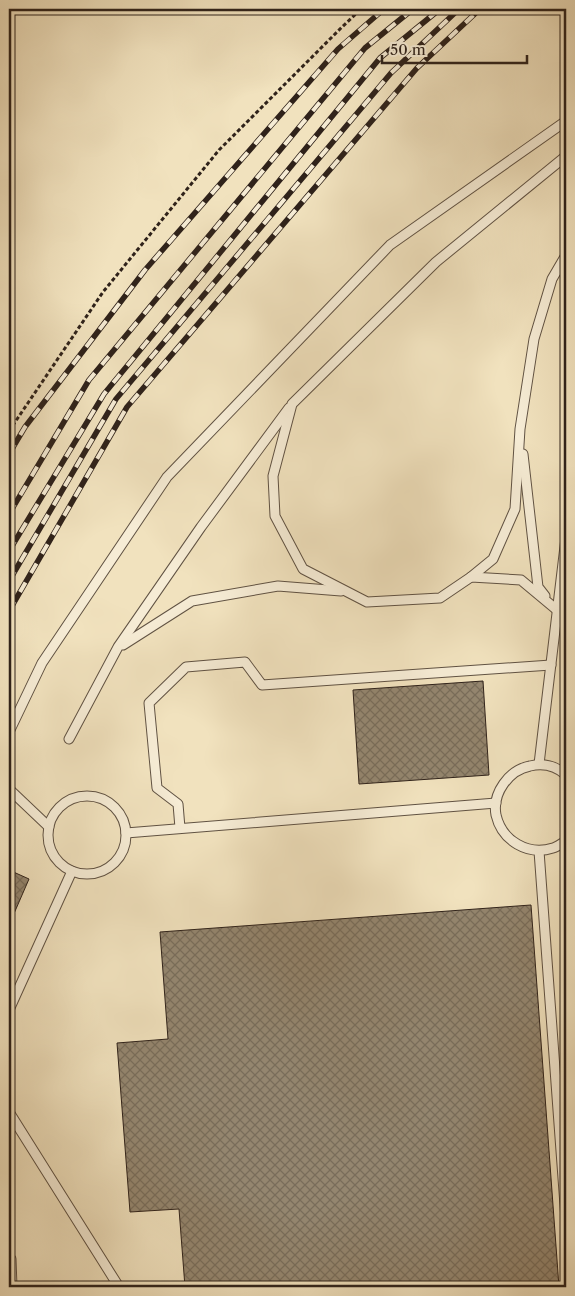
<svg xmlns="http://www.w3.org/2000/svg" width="575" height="1296" viewBox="0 0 575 1296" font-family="'Libre Caslon Text',serif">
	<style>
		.building { fill: url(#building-cross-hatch); stroke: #2f221a }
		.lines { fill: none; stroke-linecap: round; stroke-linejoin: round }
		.service-casing { stroke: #605243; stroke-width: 11 }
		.path { stroke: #2f221a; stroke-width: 3; stroke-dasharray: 4 2.5; stroke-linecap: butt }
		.service { stroke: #f6ecd5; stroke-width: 9 }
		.rail-casing { stroke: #2f221a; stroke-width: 5.5 }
		.rail { stroke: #f6ecd5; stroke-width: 4; stroke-dasharray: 11; stroke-linecap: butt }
	</style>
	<defs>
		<pattern id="building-cross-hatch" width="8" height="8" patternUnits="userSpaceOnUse" patternTransform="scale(1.25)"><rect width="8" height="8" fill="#94866f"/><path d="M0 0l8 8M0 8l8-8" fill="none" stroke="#796d5a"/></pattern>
	</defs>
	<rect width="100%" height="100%" fill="#f1e2be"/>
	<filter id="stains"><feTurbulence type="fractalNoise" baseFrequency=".004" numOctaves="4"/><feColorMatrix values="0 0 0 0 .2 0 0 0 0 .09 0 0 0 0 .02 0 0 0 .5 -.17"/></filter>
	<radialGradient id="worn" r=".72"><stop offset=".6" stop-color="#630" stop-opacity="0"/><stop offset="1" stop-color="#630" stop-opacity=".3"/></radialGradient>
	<g class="building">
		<polygon points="483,681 489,775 359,784 353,690"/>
		<polygon points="9,870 29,879 9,925"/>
		<polygon points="531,905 559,1287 185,1287 179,1209 130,1212 117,1043 168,1039 160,932"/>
	</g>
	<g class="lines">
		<g class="service-casing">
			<g id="service">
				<polyline points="566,156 436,262 292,404 273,476 275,516 303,569 367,602 440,598 471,577 521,580 557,610 566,619"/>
				<polyline points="523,454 538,587 545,596"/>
				<polyline points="471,577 493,559 515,509 520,429 534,339 552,279 566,255"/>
				<polyline points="123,645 192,601 278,586 341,591"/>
				<polyline points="9,732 42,663 167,477 390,245 566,121"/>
				<polyline points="69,739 118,647 201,527 289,408"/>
				<polyline points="539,764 566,538"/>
				<path d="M 566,775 C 556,766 543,763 530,766 C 509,770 492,793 496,815 C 502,841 528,856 553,848 C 557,847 562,843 566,841"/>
				<polyline points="9,789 49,827"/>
				<circle cx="87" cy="835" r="39"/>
				<polyline points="180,828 178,804 157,788 149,703 186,667 245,662 262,685 551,665"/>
				<polyline points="126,833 496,803"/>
				<polyline points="539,851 566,1219"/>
				<polyline points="9,1010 72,871"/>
				<polyline points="9,1112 119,1287"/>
				<polyline points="9,1257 11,1259 12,1287"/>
			</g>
		</g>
		<polyline class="path" points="9,431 103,292 219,150 342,27 361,9"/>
		<use href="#service" class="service"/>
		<g class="rail-casing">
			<g id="rail">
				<polyline points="9,454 25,427 145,270 338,49 384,9"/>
				<polyline points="9,514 89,380 365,48 413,9"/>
				<polyline points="9,551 104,394 380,58 440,9"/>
				<polyline points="9,581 116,399 391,73 459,9"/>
				<polyline points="9,611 127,407 417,68 480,9"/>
			</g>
		</g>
		<use href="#rail" class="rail"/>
	</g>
	<rect width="575" height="1296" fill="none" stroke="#f1e2be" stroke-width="30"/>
	<rect x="10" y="10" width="555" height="1276" fill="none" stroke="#2f221a" stroke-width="2.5"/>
	<rect x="15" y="15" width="545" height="1266" fill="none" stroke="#2f221a"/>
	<path d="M382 55v8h145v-8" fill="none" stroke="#2f221a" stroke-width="2.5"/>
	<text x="390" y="55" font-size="15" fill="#2f221a" stroke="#f6ecd5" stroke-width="4" paint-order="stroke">50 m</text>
	<rect width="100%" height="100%" filter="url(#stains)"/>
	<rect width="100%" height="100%" fill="url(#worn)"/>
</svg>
